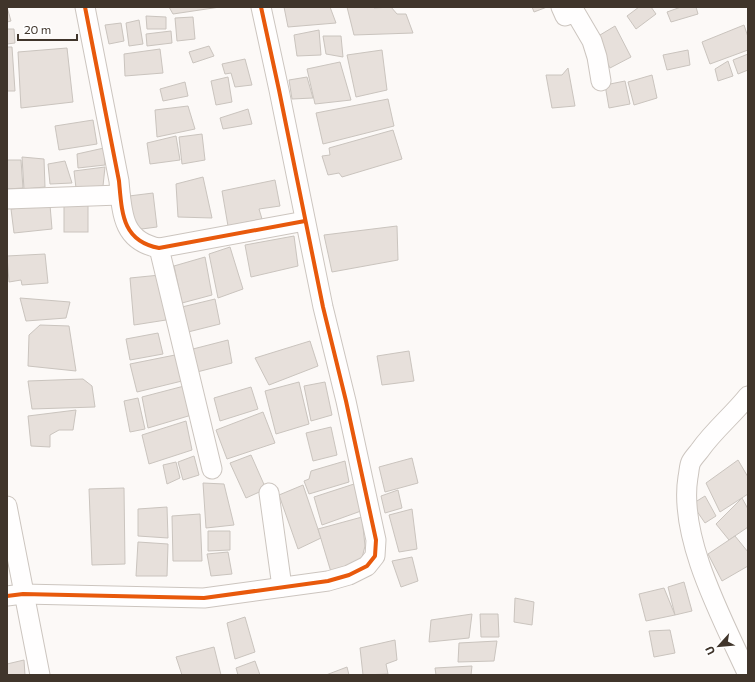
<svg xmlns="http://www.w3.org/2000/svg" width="755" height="682" viewBox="0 0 755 682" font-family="Commissioner,sans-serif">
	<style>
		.building { fill: #e7e0db; stroke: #cac4be }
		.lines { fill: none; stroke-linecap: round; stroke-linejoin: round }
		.street-casing { stroke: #ccc5bf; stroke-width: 21 }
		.street { stroke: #fffefe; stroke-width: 19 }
		.cycleway-casing { stroke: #fff; stroke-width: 6 }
		.cycleway { stroke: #e8590c; stroke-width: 4 }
	</style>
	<rect width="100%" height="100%" fill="#fcf9f7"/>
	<g class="building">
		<polygon points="7,7 11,21 7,22"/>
		<polygon points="169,7 220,7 173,14"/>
		<polygon points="284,7 330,7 336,23 288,27"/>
		<polygon points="347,7 373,7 374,8 391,7 397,14 406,14 413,33 354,35"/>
		<polygon points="532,7 547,7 534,12"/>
		<polygon points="639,7 651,7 656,14 636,29 627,16"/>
		<polygon points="681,7 696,7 698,14 671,22 667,12"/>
		<polygon points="146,16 166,17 166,29 147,29"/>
		<polygon points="193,17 195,39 177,41 175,18"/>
		<polygon points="139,20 143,44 129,46 126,23"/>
		<polygon points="121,23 124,41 109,44 105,25"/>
		<polygon points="744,25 748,37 748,50 710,64 702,42"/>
		<polygon points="615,26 631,57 610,68 595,38"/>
		<polygon points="7,29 14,29 15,43 7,44"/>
		<polygon points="319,30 321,55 297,56 294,35"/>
		<polygon points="171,31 172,43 147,46 146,34"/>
		<polygon points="323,36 341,36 343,57 326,54"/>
		<polygon points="209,46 214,56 193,63 189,52"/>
		<polygon points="7,47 12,47 15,91 7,91"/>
		<polygon points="67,48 73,102 21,108 18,52"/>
		<polygon points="160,49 163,73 125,76 124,54"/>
		<polygon points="382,50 387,90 356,97 347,55"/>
		<polygon points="688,50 690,65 667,70 663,55"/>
		<polygon points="748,54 748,70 738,74 733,60"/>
		<polygon points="245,59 252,85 235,87 231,73 225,74 222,64"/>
		<polygon points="728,61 733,76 718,81 715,69"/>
		<polygon points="340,62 351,100 315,104 307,69"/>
		<polygon points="568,68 575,106 552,108 546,75 562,75"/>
		<polygon points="652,75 657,98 634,105 628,82"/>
		<polygon points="228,77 232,102 216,105 211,81"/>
		<polygon points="307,77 313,98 292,99 289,80"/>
		<polygon points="625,81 630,104 609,108 605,85"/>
		<polygon points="185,82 188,96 163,101 160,89"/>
		<polygon points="388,99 394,126 323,144 316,113"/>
		<polygon points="188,106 195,129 157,137 155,110"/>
		<polygon points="248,109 252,124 223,129 220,118"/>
		<polygon points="93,120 97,144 59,150 55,126"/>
		<polygon points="393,130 402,159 342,177 339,173 328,175 322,156 330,155 329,148"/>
		<polygon points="202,134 205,160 182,164 179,137"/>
		<polygon points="176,136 180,160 150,164 147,143"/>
		<polygon points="104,148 105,165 78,168 77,154"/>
		<polygon points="22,157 44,159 45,187 24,189"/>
		<polygon points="7,160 21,160 23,188 7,189"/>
		<polygon points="65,161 72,183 50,184 48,164"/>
		<polygon points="105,167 103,186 76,188 74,171"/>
		<polygon points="203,177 212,218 178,217 176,184"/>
		<polygon points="275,180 280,206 259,209 262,219 228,226 222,191"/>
		<polygon points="153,193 157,227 134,230 129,196"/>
		<rect x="64" y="204" width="24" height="28"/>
		<polygon points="50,205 52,229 14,233 11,209"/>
		<polygon points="397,226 398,260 332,272 324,235"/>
		<polygon points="294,236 298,266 251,277 245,245"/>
		<polygon points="230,247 243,289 218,298 209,254"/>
		<polygon points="45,254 48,283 22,285 21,280 9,282 7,256"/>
		<polygon points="205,257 212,295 182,303 174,266"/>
		<polygon points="160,275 166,320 134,325 130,278"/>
		<polygon points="20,298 70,302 66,318 26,321"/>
		<polygon points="215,299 220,324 188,332 182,307"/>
		<polygon points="40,325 69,326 76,371 28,366 29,335"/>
		<polygon points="158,333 163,354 130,360 126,339"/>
		<polygon points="228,340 232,363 197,372 193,349"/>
		<polygon points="310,341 318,366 269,385 255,358"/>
		<polygon points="409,351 414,381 382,385 377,356"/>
		<polygon points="175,355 182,381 137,392 130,364"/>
		<polygon points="83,379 92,386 95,407 32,409 28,381"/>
		<polygon points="299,382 309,424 276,434 265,391"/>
		<polygon points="325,382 332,415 311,421 304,386"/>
		<polygon points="188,385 195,414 148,428 142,397"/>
		<polygon points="251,387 258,409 220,421 214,398"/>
		<polygon points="138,398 145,429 130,432 124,401"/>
		<polygon points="76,410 73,430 59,430 50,435 50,447 31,446 28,416"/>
		<polygon points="263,412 275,443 227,459 216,430"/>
		<polygon points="186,421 192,450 149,464 142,435"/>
		<polygon points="331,427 337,455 313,461 306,433"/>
		<polygon points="251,455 266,489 246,498 230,463"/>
		<polygon points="194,456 199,475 183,480 178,462"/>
		<polygon points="412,458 418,483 385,492 379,467"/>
		<polygon points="738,460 748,477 748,494 720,512 706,483"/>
		<polygon points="345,461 349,482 309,494 304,481 309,479 311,471"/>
		<polygon points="176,462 180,478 167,484 163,465"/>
		<polygon points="203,483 224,484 234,525 206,528"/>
		<polygon points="354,484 361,511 322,525 314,497"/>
		<polygon points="303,485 321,538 298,549 279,495"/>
		<polygon points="124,488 125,564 92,565 89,489"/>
		<polygon points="398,490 402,508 385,513 381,496"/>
		<polygon points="705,496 716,516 705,523 692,504"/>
		<polygon points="742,498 748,509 748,527 729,540 716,524"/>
		<polygon points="167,507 168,538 138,536 138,509"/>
		<polygon points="412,509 417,549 399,552 389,515"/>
		<polygon points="200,514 202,561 173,561 172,516"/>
		<polygon points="362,517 365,546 362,558 347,567 331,572 318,529"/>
		<polygon points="208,531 230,531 230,550 208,551"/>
		<polygon points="735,536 748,552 748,566 722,581 708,554"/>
		<polygon points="138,542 168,544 167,576 136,576"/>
		<polygon points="228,552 232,574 211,576 207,554"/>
		<polygon points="412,557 418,581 401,587 392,561"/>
		<polygon points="684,582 692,611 675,615 668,587"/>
		<polygon points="664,588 675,615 646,621 639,594"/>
		<polygon points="515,598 534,602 532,625 514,622"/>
		<polygon points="472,614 469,638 429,642 431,620"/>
		<polygon points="480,614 498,614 499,637 481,637"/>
		<polygon points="245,617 255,652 235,659 227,623"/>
		<polygon points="670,630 675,653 654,657 649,631"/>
		<polygon points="395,640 397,660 386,664 388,674 363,675 360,648"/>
		<polygon points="497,641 494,661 458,662 459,643"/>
		<polygon points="214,647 221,675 182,675 176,657"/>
		<polygon points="24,660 25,675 7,675 7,664"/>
		<polygon points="255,661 260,675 238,675 236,668"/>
		<polygon points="472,666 471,675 436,675 435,668"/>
		<polygon points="347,667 349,675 326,675"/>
	</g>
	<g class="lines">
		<g class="street-casing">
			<g id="street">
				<path d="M 85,7 L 119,181 C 122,213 122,241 159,248 L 305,221"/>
				<polyline points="561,7 565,16 575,12 592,41 597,57 601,81"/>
				<polyline points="7,199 120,195"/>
				<polyline points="159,248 212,469"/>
				<polyline points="269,493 282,587"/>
				<polyline points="7,506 40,675"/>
				<polyline points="7,596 23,594 204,598 328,581 349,575 367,566 375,556 376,540 346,401 323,307 279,90 261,7"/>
				<path d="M 748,675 C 723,620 678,538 688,477 C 689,473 689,466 691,462 C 693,458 697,454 700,450 C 714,430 733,415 748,396"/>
			</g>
		</g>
		<use href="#street" class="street"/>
		<g class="cycleway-casing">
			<g id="cycleway">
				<path d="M 85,7 L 119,181 C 122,213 122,241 159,248 L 305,221"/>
				<polyline points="7,596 23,594 204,598 328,581 349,575 367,566 375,556 376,540 346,401 323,307 279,90 261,7"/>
			</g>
		</g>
		<use href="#cycleway" class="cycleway"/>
	</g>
	<rect width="755" height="682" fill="none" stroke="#40352b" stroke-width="16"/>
	<g transform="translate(719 646) rotate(243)" stroke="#ffffff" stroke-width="3" paint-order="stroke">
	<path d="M0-3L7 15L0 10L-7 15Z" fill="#40352b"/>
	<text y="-6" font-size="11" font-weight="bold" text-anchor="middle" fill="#40352b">U</text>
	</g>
	<path d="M18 34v6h59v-6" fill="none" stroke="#40352b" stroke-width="2"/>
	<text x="24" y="34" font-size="12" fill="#40352b" stroke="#ffffff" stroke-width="3" paint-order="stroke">20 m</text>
</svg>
